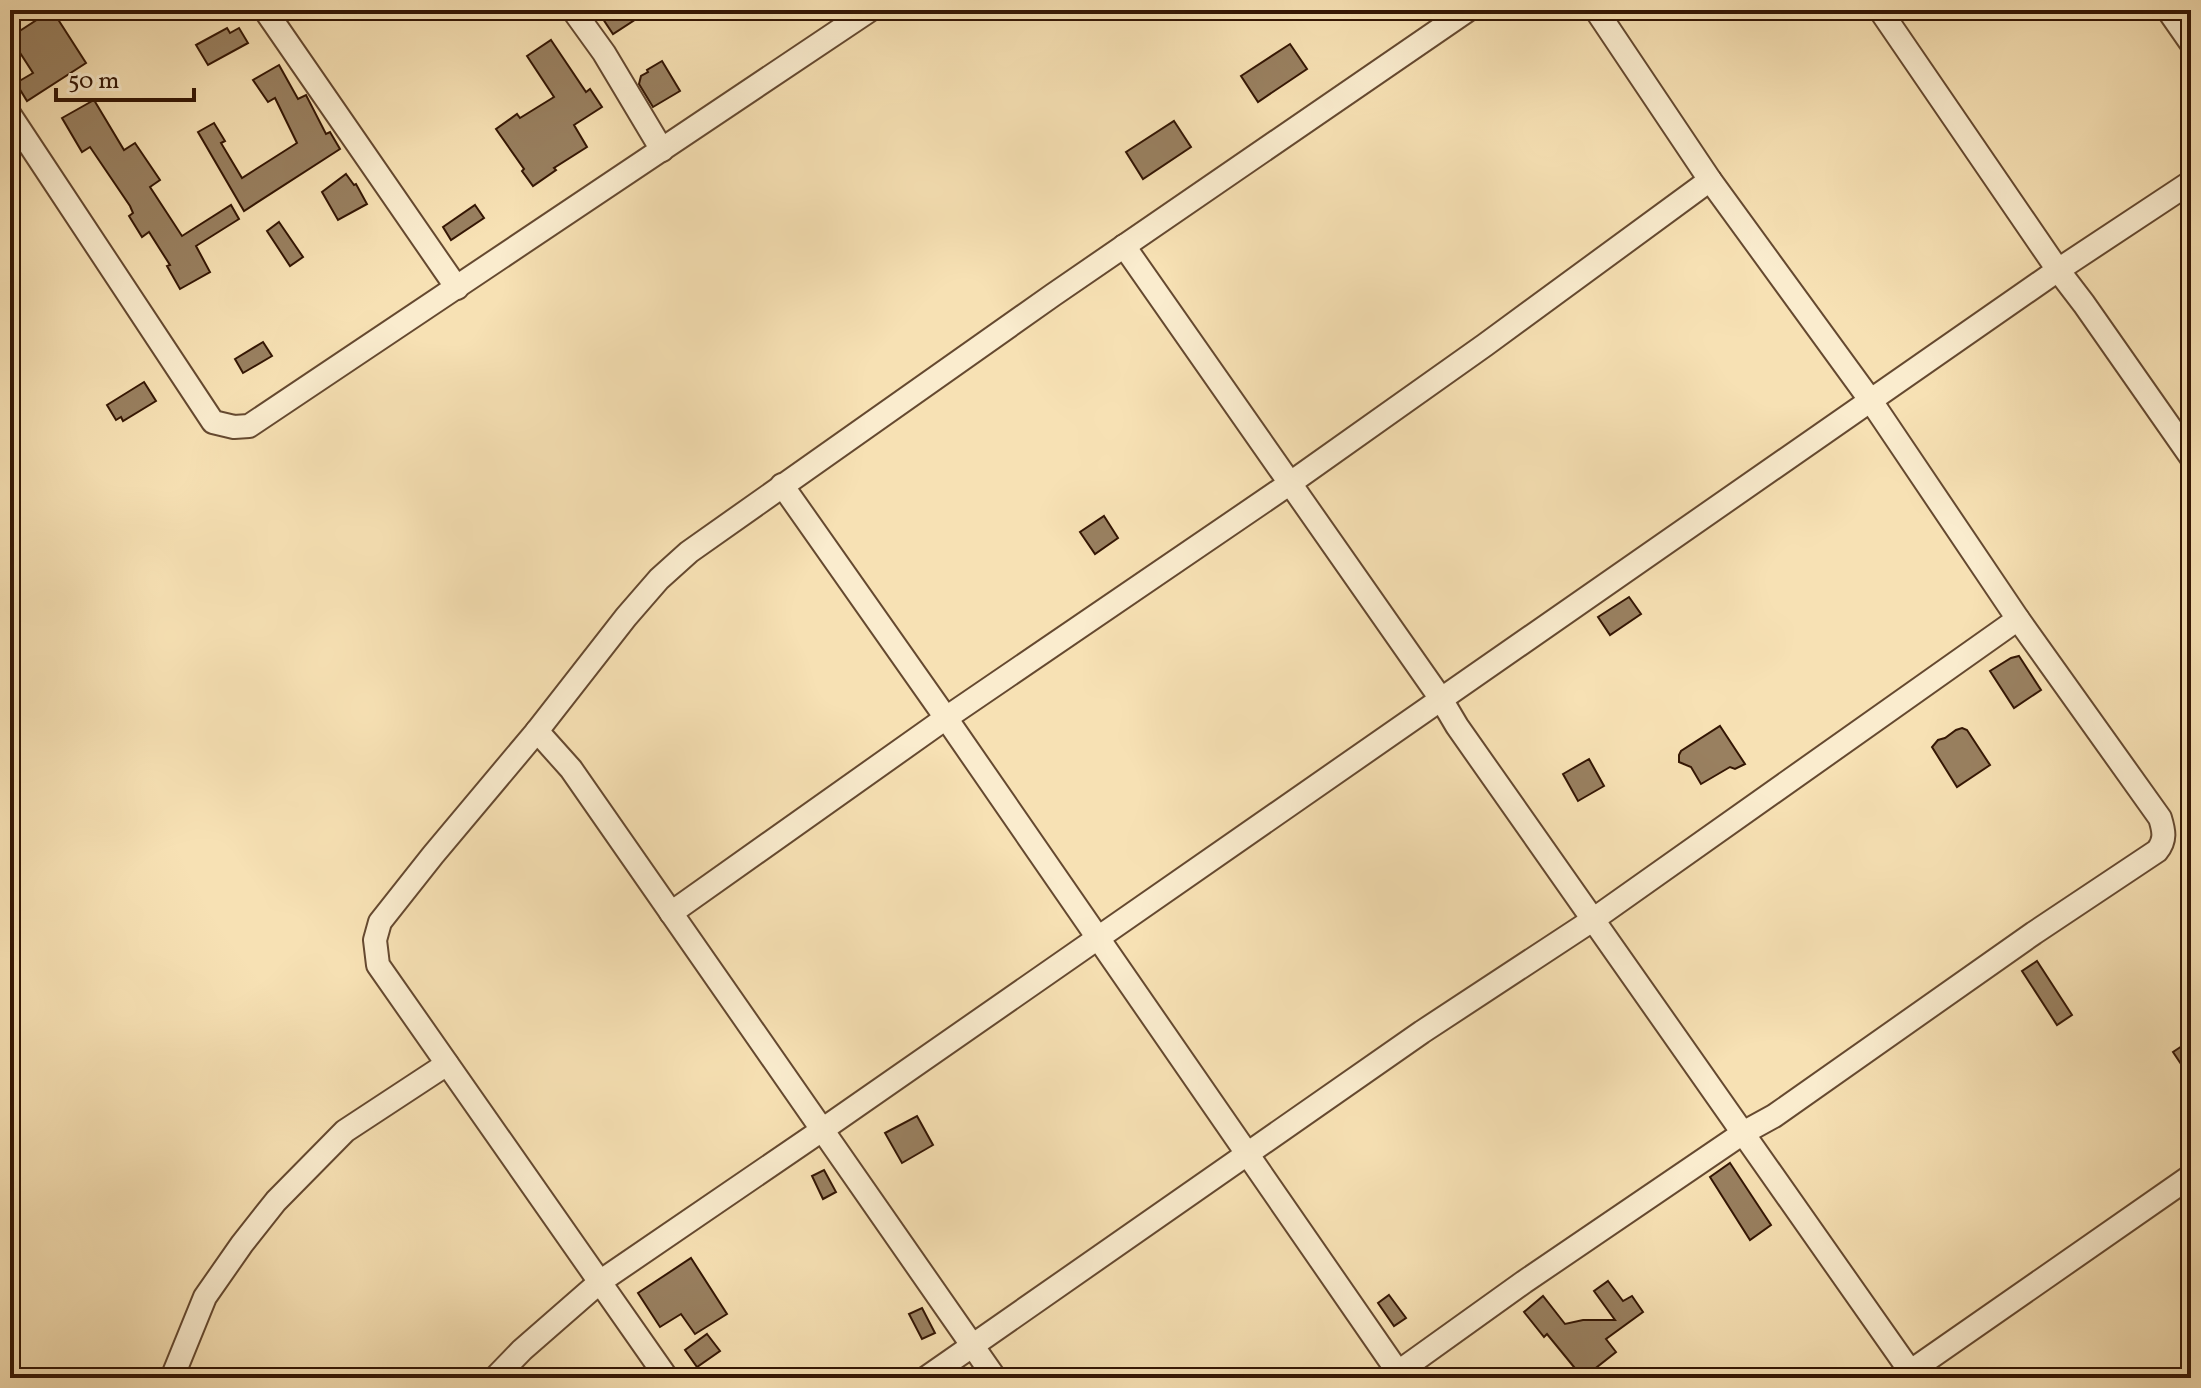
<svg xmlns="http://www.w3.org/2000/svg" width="2201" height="1388" viewBox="0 0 2201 1388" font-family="Vollkorn,serif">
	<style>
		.building { fill: #998060; stroke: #341604; stroke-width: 2 }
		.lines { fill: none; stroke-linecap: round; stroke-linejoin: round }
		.minor-casing { stroke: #654930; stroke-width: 26 }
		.minor { stroke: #faecce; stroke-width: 22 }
	</style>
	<rect width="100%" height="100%" fill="#f7e1b4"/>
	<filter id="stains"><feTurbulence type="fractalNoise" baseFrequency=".0025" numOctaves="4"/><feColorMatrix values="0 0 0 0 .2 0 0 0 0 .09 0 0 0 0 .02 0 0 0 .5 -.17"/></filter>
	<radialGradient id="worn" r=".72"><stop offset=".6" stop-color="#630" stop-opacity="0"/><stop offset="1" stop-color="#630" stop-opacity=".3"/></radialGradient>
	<g class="building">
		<polygon points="52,10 86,63 27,101 16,83 33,73 15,45 16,43 12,36"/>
		<polygon points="597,10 650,10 613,34"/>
		<polygon points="227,28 230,33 239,28 248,43 208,65 196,45"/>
		<polygon points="551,40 586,92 590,89 602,107 574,125 587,147 554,168 556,170 533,186 522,171 524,169 496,129 517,114 520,118 554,97 527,56"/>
		<polygon points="1290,44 1307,69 1258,102 1241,76"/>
		<polygon points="662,61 680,91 653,107 639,84 641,76 648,72 647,70"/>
		<polygon points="279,65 298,99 306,95 326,134 330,132 340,149 244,211 198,132 214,123 225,141 221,143 242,178 297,143 275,98 268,102 253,80"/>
		<polygon points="94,100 124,150 135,143 160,180 150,187 182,236 231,205 239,219 196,246 210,272 180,289 167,266 170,265 149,232 142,237 129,216 133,213 130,206 90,147 82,152 62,118"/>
		<polygon points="1174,121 1191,147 1143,179 1126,152"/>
		<polygon points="346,174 354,185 356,184 367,204 338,220 322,192"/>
		<polygon points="475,205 484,218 451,240 443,227"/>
		<polygon points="279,222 303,257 290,266 267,231"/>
		<polygon points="263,342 272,356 243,373 235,359"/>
		<polygon points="144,382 156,401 123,421 121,417 116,420 107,405"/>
		<polygon points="1104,516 1118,538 1095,554 1080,532"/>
		<polygon points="1629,597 1641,614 1610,635 1598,617"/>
		<polygon points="2019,656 2041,690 2014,708 1990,671 2011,658"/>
		<polygon points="1720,726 1745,764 1735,769 1730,767 1701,784 1691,767 1679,762 1679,755 1681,751"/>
		<polygon points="1962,728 1967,730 1990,765 1957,787 1932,747 1938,740 1945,738 1956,730"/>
		<polygon points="1589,759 1604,786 1578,801 1563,774"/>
		<polygon points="2037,961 2072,1015 2057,1025 2022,971"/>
		<polygon points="2191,1040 2191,1079 2173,1052"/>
		<polygon points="917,1116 933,1145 902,1163 885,1133"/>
		<polygon points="1730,1163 1771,1225 1750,1240 1710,1177"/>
		<polygon points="824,1170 836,1192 823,1199 812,1176"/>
		<polygon points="691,1258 727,1314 695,1334 681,1314 660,1327 638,1293"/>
		<polygon points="1608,1281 1623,1301 1632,1296 1643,1312 1606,1339 1616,1352 1583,1378 1547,1334 1544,1337 1524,1312 1543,1296 1565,1324 1583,1320 1615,1320 1594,1291"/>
		<polygon points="1389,1295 1406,1318 1394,1326 1378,1303"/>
		<polygon points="922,1308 935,1333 922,1339 909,1314"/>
		<polygon points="707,1334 720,1351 697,1367 685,1350"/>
	</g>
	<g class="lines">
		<g class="minor-casing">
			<g id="minor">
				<polyline points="265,10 457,288"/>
				<polyline points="573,10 604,53 662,150"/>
				<polyline points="1880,10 2058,270 2084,304 2191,457"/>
				<polyline points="2168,10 2191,43"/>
				<polyline points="10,115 213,422 234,427 249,426 870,10"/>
				<polyline points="1124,246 1441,699 1457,726 1915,1378"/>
				<polyline points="782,485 946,718 1398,1372"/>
				<polyline points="537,731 571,769 995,1378"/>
				<polyline points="671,913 946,718 1289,484 1485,345 1710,180"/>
				<polyline points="172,1378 205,1297 242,1244 276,1201 345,1131 447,1064"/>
				<polyline points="495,1378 522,1350 601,1281 822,1130 2058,270 2191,182"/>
				<polyline points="667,1378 378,965 375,940 380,922 433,855 537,731 626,617 659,579 689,552 1053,295 1468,10"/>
				<polyline points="926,1378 1422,1032 1594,919 2018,619"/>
				<path d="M 1390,1378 L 1524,1282 L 1743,1133 L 1774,1116 L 2034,933 L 2157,851 C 2166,840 2164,831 2160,818 L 2018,619 L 1871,401 L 1710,180 L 1596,10"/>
				<polyline points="1901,1378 2191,1176"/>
			</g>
		</g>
		<use href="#minor" class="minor"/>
	</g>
	<rect width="2201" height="1388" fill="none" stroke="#f7e1b4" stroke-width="40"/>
	<rect x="12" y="12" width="2177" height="1364" fill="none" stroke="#341604" stroke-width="4"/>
	<rect x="20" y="20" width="2161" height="1348" fill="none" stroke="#341604" stroke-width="2"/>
	<path d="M56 88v12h138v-12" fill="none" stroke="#341604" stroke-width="4"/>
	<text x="68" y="88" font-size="24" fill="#341604" stroke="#faecce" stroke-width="6" paint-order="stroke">50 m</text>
	<rect width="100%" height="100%" filter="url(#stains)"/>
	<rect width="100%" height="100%" fill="url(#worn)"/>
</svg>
